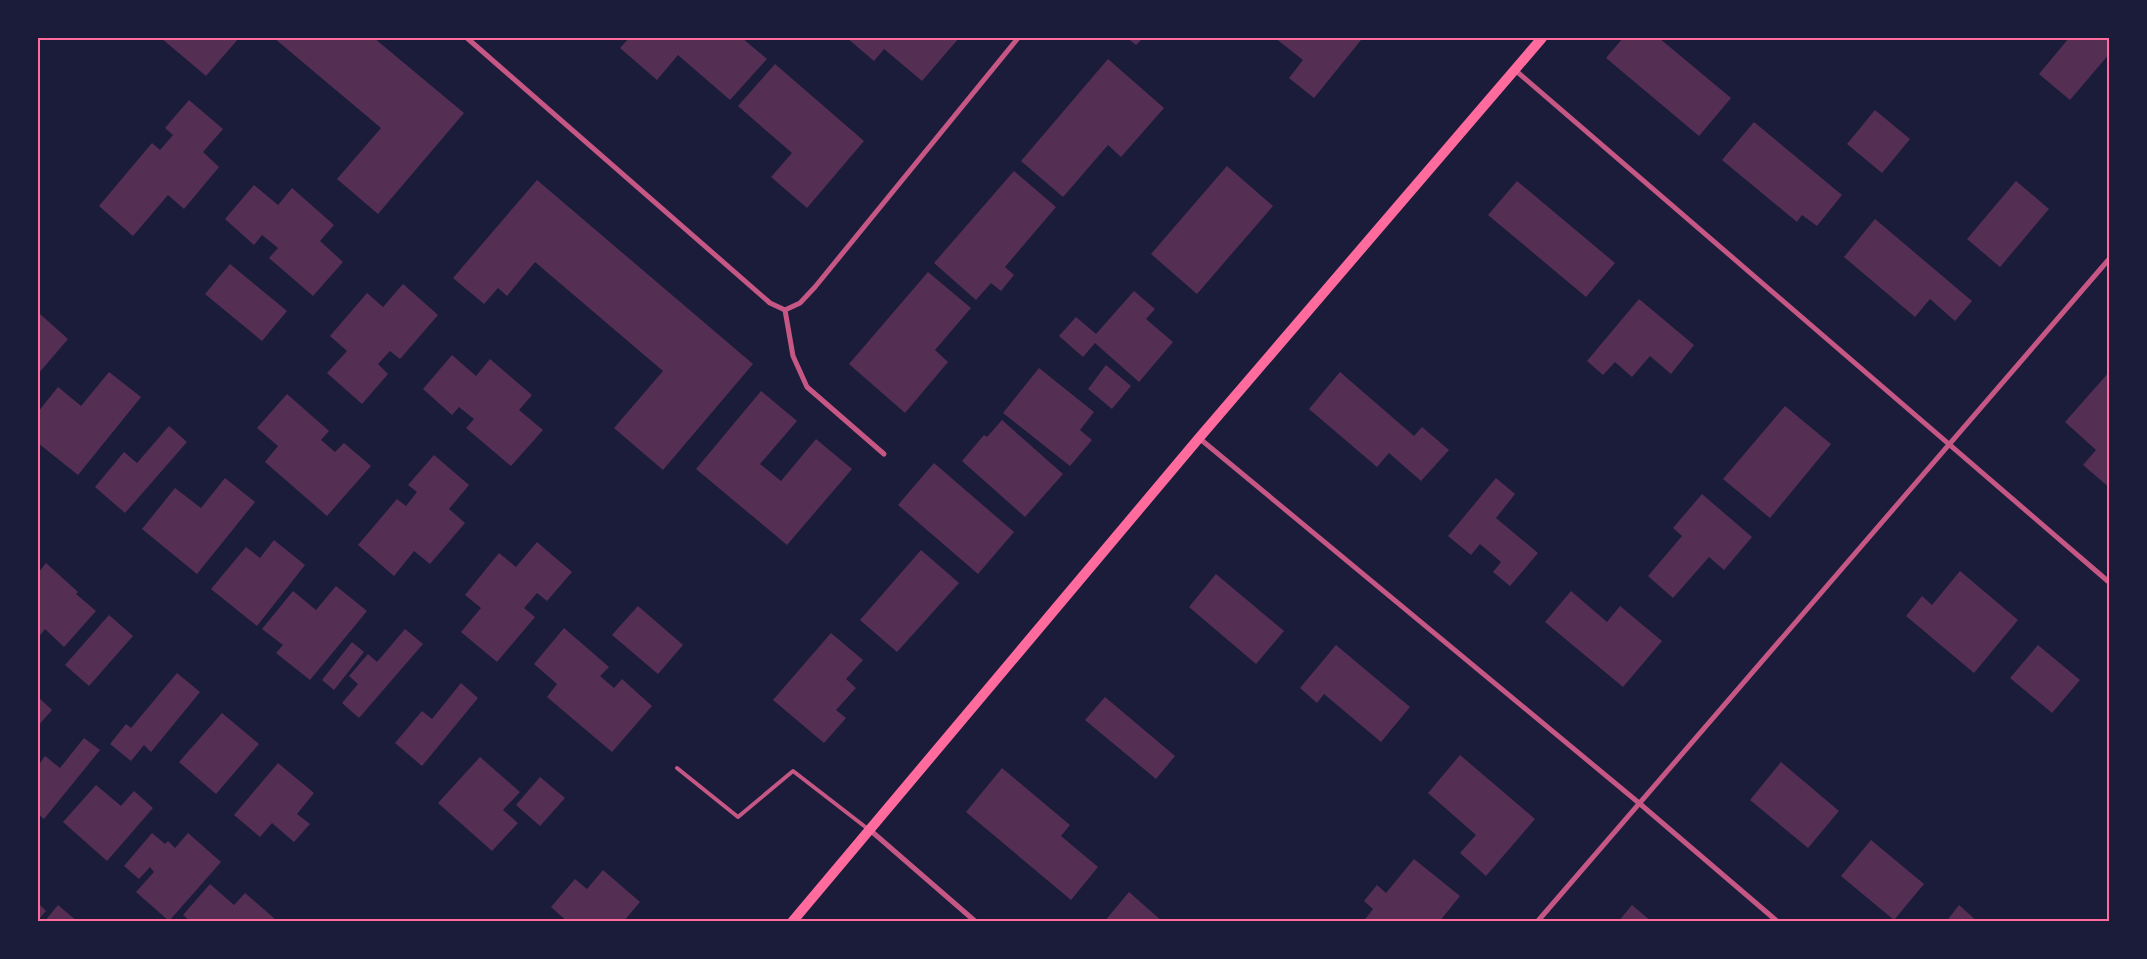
<svg xmlns="http://www.w3.org/2000/svg" width="2147" height="959" viewBox="0 0 2147 959" font-family="'PT Sans Narrow',sans-serif">
	<style>
		.building { fill: #542f53 }
		.lines { fill: none; stroke-linecap: round; stroke-linejoin: round }
		.service { stroke: #c65784; stroke-width: 4 }
		.minor { stroke: #c65784; stroke-width: 5 }
		.secondary { stroke: #ff6b9d; stroke-width: 10 }
		.neatline { fill: none; stroke: #ff6b9d; stroke-width: 2 }
	</style>
	<rect width="100%" height="100%" fill="#1b1b3a"/>
	<g class="building">
		<polygon points="161,38 239,38 206,76"/>
		<polygon points="274,38 374,38 464,113 378,214 337,179 381,128"/>
		<polygon points="629,38 742,38 767,59 730,100 678,55 657,80 620,48"/>
		<polygon points="847,38 959,38 922,81 884,49 874,61"/>
		<polygon points="1127,38 1143,38 1136,45"/>
		<polygon points="1275,38 1357,38 1361,40 1314,98 1289,78 1303,60"/>
		<polygon points="1623,38 1659,38 1731,98 1699,136 1606,58"/>
		<polygon points="2069,38 2110,38 2110,53 2070,100 2039,74"/>
		<polygon points="1108,59 1164,108 1121,157 1108,145 1063,197 1021,161"/>
		<polygon points="775,64 864,141 807,208 771,177 792,153 738,106"/>
		<polygon points="189,100 223,129 203,152 219,167 184,209 168,195 133,236 99,206 152,143 160,150 173,135 165,128"/>
		<polygon points="1875,110 1910,139 1882,173 1847,144"/>
		<polygon points="1754,122 1842,195 1817,226 1802,215 1797,222 1722,160"/>
		<polygon points="1227,166 1273,206 1197,294 1151,254"/>
		<polygon points="1014,171 1056,207 1005,267 1014,275 1001,291 991,283 976,300 934,263"/>
		<polygon points="537,180 753,364 663,470 614,428 663,371 535,262 507,296 498,288 484,304 453,278"/>
		<polygon points="1517,181 1615,263 1586,297 1488,215"/>
		<polygon points="2016,181 2049,209 2000,267 1967,239"/>
		<polygon points="254,185 278,205 292,188 334,225 320,241 343,262 313,296 269,258 278,248 262,235 254,245 225,219"/>
		<polygon points="1875,219 1972,301 1955,321 1930,299 1915,317 1844,257"/>
		<polygon points="230,264 287,311 262,341 205,294"/>
		<polygon points="928,272 971,308 935,350 948,362 905,413 849,364"/>
		<polygon points="403,284 438,315 400,359 390,351 378,364 388,374 362,404 327,373 347,351 330,336 367,293 383,307"/>
		<polygon points="1134,291 1155,309 1146,319 1173,342 1139,382 1095,343 1083,357 1059,336 1076,317 1096,334"/>
		<polygon points="1639,299 1694,345 1671,374 1650,356 1632,377 1615,362 1603,375 1587,361"/>
		<polygon points="40,314 68,339 38,374 38,316"/>
		<polygon points="452,355 476,376 490,359 532,395 519,410 543,430 511,466 466,428 474,419 459,407 452,415 423,389"/>
		<polygon points="1106,365 1131,386 1112,409 1088,389"/>
		<polygon points="1039,368 1094,412 1080,430 1092,440 1070,466 1003,413"/>
		<polygon points="2110,371 2110,488 2083,465 2096,450 2065,422"/>
		<polygon points="109,372 141,397 78,475 38,443 38,412 58,387 81,406"/>
		<polygon points="1340,372 1414,436 1422,427 1449,450 1421,481 1389,453 1377,467 1309,409"/>
		<polygon points="761,391 797,421 760,464 781,481 816,439 852,469 787,545 696,469"/>
		<polygon points="287,394 329,431 321,440 335,452 344,443 371,466 327,516 265,462 278,446 257,428"/>
		<polygon points="1785,406 1831,444 1770,518 1723,479"/>
		<polygon points="1002,420 1063,474 1025,517 962,461 984,435 987,437"/>
		<polygon points="169,426 187,442 125,513 95,487 124,452 137,463"/>
		<polygon points="434,455 469,485 449,509 465,523 430,564 414,551 394,576 358,545 397,499 406,506 417,492 408,485"/>
		<polygon points="934,463 1014,532 978,574 898,505"/>
		<polygon points="225,478 255,502 197,574 142,529 175,488 201,508"/>
		<polygon points="1496,478 1515,494 1496,518 1538,553 1510,586 1493,572 1501,562 1480,544 1471,555 1448,536"/>
		<polygon points="1702,494 1752,537 1724,570 1709,557 1673,598 1648,576 1682,536 1673,528"/>
		<polygon points="274,540 305,565 257,626 211,589 246,547 260,558"/>
		<polygon points="537,542 572,572 547,601 537,593 524,608 535,617 497,662 461,632 481,608 465,595 499,553 516,567"/>
		<polygon points="921,550 959,583 897,652 860,620"/>
		<polygon points="46,563 78,592 76,594 96,611 64,647 45,629 38,638 38,573"/>
		<polygon points="1960,571 2018,620 1974,673 1906,616 1922,596 1932,605"/>
		<polygon points="1216,574 1284,631 1256,664 1189,607"/>
		<polygon points="336,586 367,611 310,680 276,653 283,645 262,629 293,591 316,610"/>
		<polygon points="1571,591 1607,622 1620,606 1662,641 1623,687 1545,622"/>
		<polygon points="638,606 683,645 658,674 612,635"/>
		<polygon points="109,615 133,636 89,686 65,665"/>
		<polygon points="564,628 609,667 600,676 614,688 622,679 652,706 612,752 547,697 557,684 534,664"/>
		<polygon points="405,629 423,644 359,718 342,703 358,684 349,676 368,654 377,662"/>
		<polygon points="831,633 863,660 846,679 856,688 836,710 846,718 824,743 773,700"/>
		<polygon points="352,642 364,652 334,690 322,680"/>
		<polygon points="1336,645 1410,707 1381,742 1324,694 1317,703 1300,688"/>
		<polygon points="2038,645 2080,680 2052,713 2010,678"/>
		<polygon points="177,673 200,692 151,752 144,745 131,761 110,744 126,724 131,728"/>
		<polygon points="461,683 478,698 422,766 395,743 422,711 432,719"/>
		<polygon points="38,697 52,710 38,726"/>
		<polygon points="1105,697 1175,756 1156,779 1085,720"/>
		<polygon points="222,713 259,744 216,794 179,762"/>
		<polygon points="84,738 100,750 44,819 38,814 38,766 45,756 60,768"/>
		<polygon points="1460,755 1535,819 1486,876 1460,853 1476,835 1428,793"/>
		<polygon points="480,757 520,792 503,810 518,823 492,851 438,803"/>
		<polygon points="1781,762 1839,811 1808,848 1750,800"/>
		<polygon points="278,763 314,793 297,814 310,824 294,842 272,823 260,837 234,815"/>
		<polygon points="1002,768 1070,825 1061,836 1098,867 1071,900 966,812"/>
		<polygon points="540,777 565,798 540,826 516,805"/>
		<polygon points="96,785 121,806 134,791 153,808 107,861 63,822"/>
		<polygon points="152,833 165,844 168,841 175,848 188,833 221,862 169,921 136,892 154,872 150,867 139,879 124,866"/>
		<polygon points="1871,840 1924,884 1894,920 1841,876"/>
		<polygon points="1414,859 1460,896 1439,922 1363,922 1373,909 1364,901 1377,885 1386,893"/>
		<polygon points="603,870 640,902 623,922 568,922 551,907 575,879 587,889"/>
		<polygon points="210,884 234,905 245,893 274,918 271,922 191,922 183,915"/>
		<polygon points="1129,892 1163,922 1104,922"/>
		<polygon points="38,903 46,911 38,920"/>
		<polygon points="58,905 78,922 44,922"/>
		<polygon points="1632,905 1652,922 1618,922"/>
		<polygon points="1959,905 1978,922 1946,922"/>
	</g>
	<g class="lines">
		<polyline class="service" points="677,768 738,817 793,771 868,829"/>
		<g class="minor">
			<polyline points="467,38 770,303 785,310"/>
			<polyline points="1515,70 2110,583"/>
			<polyline points="785,310 800,303 815,287 1018,38"/>
			<polyline points="785,310 793,356 807,387 884,454"/>
			<polyline points="1199,438 1639,803 1778,922"/>
			<polyline points="870,830 976,922"/>
			<polyline points="1537,922 2110,258"/>
		</g>
		<polyline class="secondary" points="792,922 1199,438 1542,38"/>
	</g>
	<rect width="2147" height="959" fill="none" stroke="#1b1b3a" stroke-width="78"/>
	<rect x="39" y="39" width="2069" height="881" class="neatline"/>
</svg>
